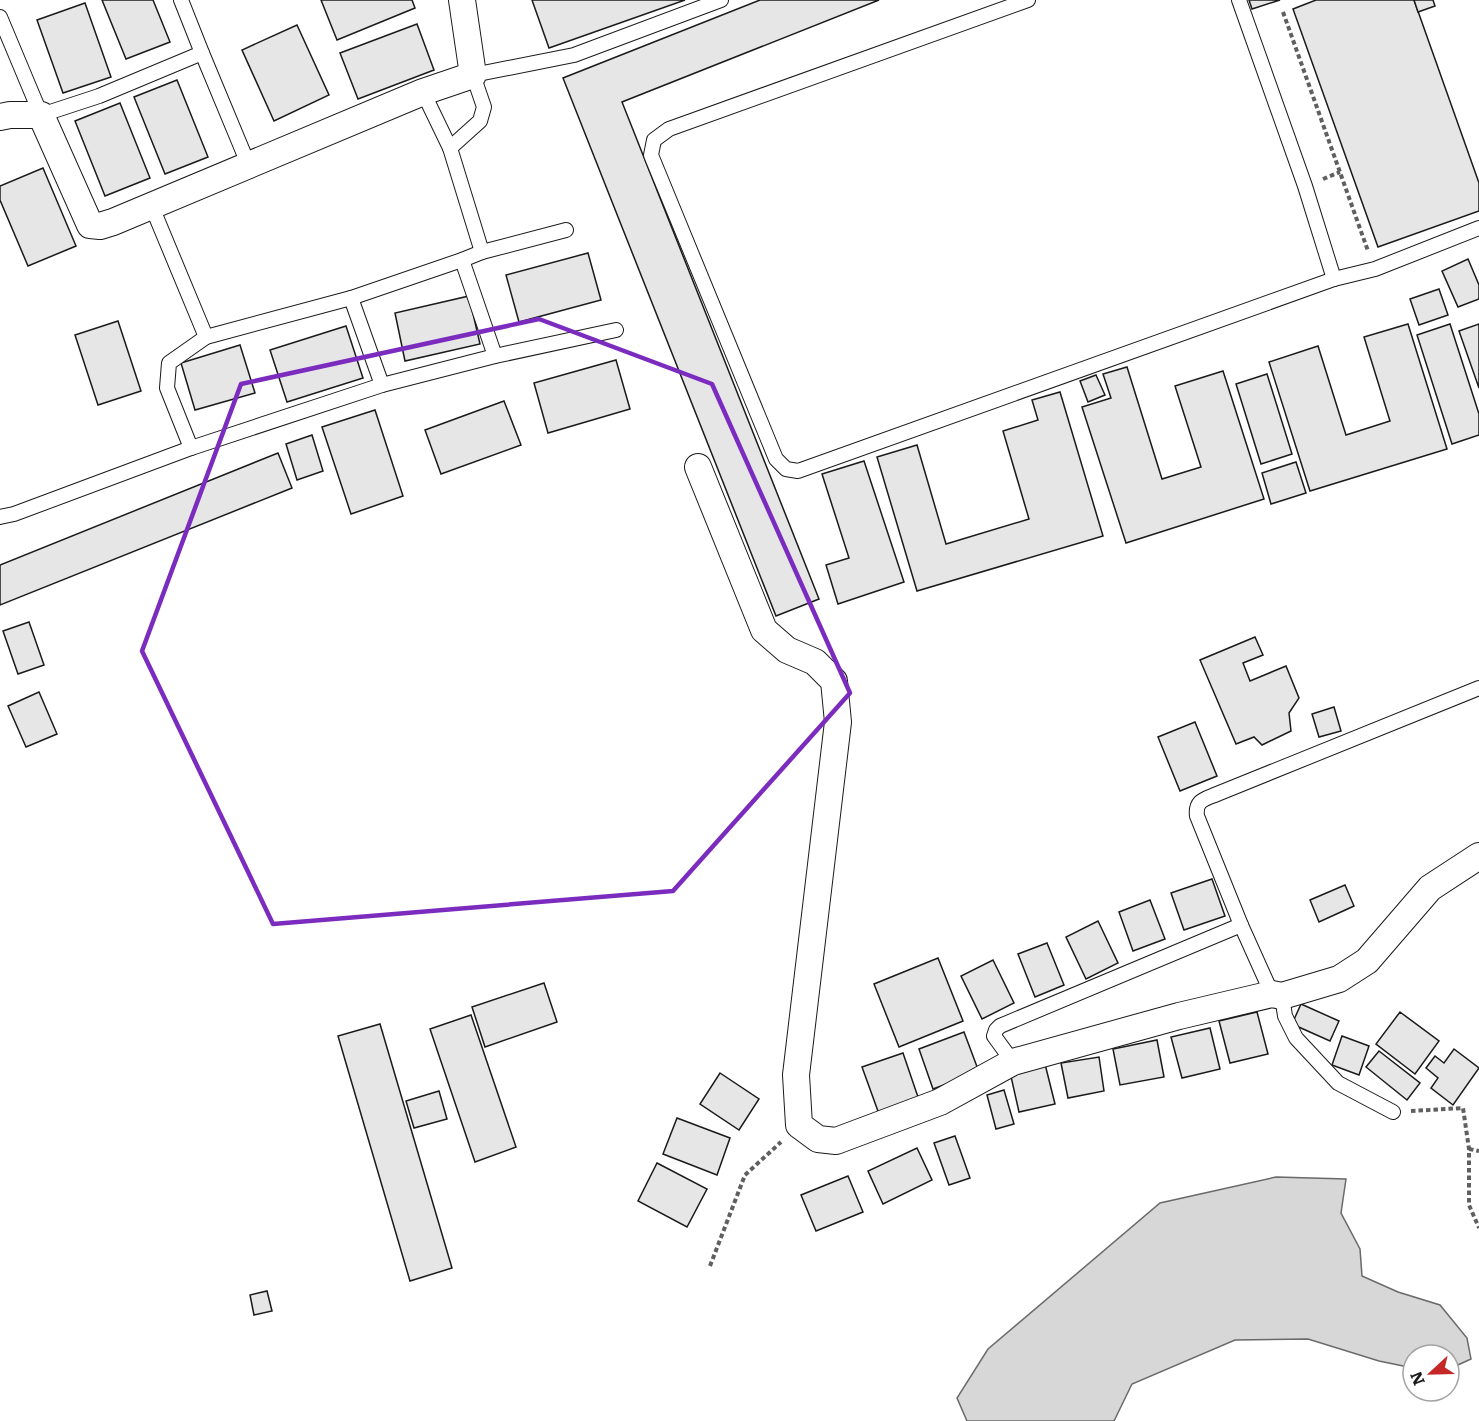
<svg xmlns="http://www.w3.org/2000/svg" width="1479" height="1421" viewBox="0 0 1479 1421" font-family="Literata,serif">
	<style>
		.water { fill: #d7d7d7; stroke: #6a6a6a; stroke-width: 1.5 }
		.building { fill: #e6e6e6; stroke: #1a1a1a; stroke-width: 1.5 }
		.lines { fill: none; stroke-linecap: round; stroke-linejoin: round }
		.service-casing { stroke: #1a1a1a; stroke-width: 16 }
		.minor-casing { stroke: #1a1a1a; stroke-width: 28 }
		.path { stroke: #5f5f5f; stroke-width: 4; stroke-dasharray: 4.5 3; stroke-linecap: butt }
		.service { stroke: #fff; stroke-width: 14 }
		.minor { stroke: #fff; stroke-width: 26 }
		.marked { fill: none; stroke: #7b2cbf; stroke-width: 4.5; stroke-linejoin: round }
	</style>
	<rect width="100%" height="100%" fill="#fff"/>
	<polygon class="water" points="1276,1177 1346,1179 1341,1213 1360,1249 1362,1276 1398,1292 1440,1305 1467,1338 1471,1359 1449,1369 1449,1355 1413,1355 1413,1368 1379,1361 1308,1339 1235,1340 1132,1384 1114,1421 967,1421 957,1398 988,1349 1160,1203"/>
	<g class="building">
		<polygon points="102,0 153,0 170,42 126,59"/>
		<polygon points="321,0 412,0 415,8 337,40"/>
		<polygon points="532,0 685,0 549,48"/>
		<polygon points="760,0 879,0 622,102 819,599 776,616 563,78"/>
		<polygon points="1249,0 1280,0 1252,9"/>
		<polygon points="1316,0 1414,0 1479,183 1479,211 1378,247 1293,9"/>
		<polygon points="1414,0 1433,0 1435,6 1418,12"/>
		<polygon points="85,3 111,77 63,93 37,20"/>
		<polygon points="417,24 434,70 358,99 340,53"/>
		<polygon points="297,25 329,95 274,121 242,50"/>
		<polygon points="177,80 208,157 165,174 134,97"/>
		<polygon points="120,103 150,178 105,196 75,121"/>
		<polygon points="43,168 76,246 28,266 0,200 0,186"/>
		<polygon points="588,253 601,300 519,322 506,275"/>
		<polygon points="1468,259 1479,285 1479,299 1458,307 1442,271"/>
		<polygon points="1439,289 1448,315 1419,325 1410,299"/>
		<polygon points="469,296 480,344 405,361 395,313"/>
		<polygon points="118,321 141,391 98,405 75,335"/>
		<polygon points="1408,324 1447,449 1310,491 1269,362 1318,346 1346,435 1390,421 1364,337"/>
		<polygon points="1450,324 1479,414 1479,435 1452,444 1417,335"/>
		<polygon points="1479,324 1479,388 1459,331"/>
		<polygon points="346,326 363,378 287,402 270,350"/>
		<polygon points="240,345 255,393 195,410 181,363"/>
		<polygon points="616,360 630,409 548,433 534,383"/>
		<polygon points="1127,367 1162,479 1201,467 1175,386 1223,371 1264,499 1126,543 1082,407 1111,398 1103,374"/>
		<polygon points="1267,374 1292,454 1261,464 1236,384"/>
		<polygon points="1096,375 1105,395 1088,402 1080,381"/>
		<polygon points="1060,392 1103,536 917,591 877,457 917,445 946,544 1029,519 1003,431 1038,420 1032,400"/>
		<polygon points="504,401 521,445 441,474 425,430"/>
		<polygon points="375,410 403,496 351,514 322,427"/>
		<polygon points="312,435 323,471 297,480 286,444"/>
		<polygon points="278,453 292,488 0,605 0,565"/>
		<polygon points="864,461 904,582 838,604 826,565 849,558 822,474"/>
		<polygon points="1296,462 1306,493 1271,504 1262,473"/>
		<polygon points="29,622 44,665 18,674 3,631"/>
		<polygon points="1255,637 1263,655 1243,663 1250,681 1286,666 1299,698 1289,713 1291,731 1262,745 1254,737 1236,744 1200,660"/>
		<polygon points="39,692 57,734 26,747 8,706"/>
		<polygon points="1334,707 1341,731 1319,737 1312,714"/>
		<polygon points="1195,722 1217,776 1180,791 1158,737"/>
		<polygon points="1212,879 1225,916 1184,930 1171,893"/>
		<polygon points="1345,885 1354,906 1319,922 1310,900"/>
		<polygon points="1150,900 1165,939 1133,951 1119,912"/>
		<polygon points="1098,921 1118,963 1086,979 1066,937"/>
		<polygon points="1047,943 1064,985 1035,997 1018,954"/>
		<polygon points="938,958 963,1021 899,1047 874,984"/>
		<polygon points="993,960 1014,1003 982,1019 961,976"/>
		<polygon points="544,983 557,1022 485,1047 472,1007"/>
		<polygon points="1301,1004 1339,1021 1330,1041 1292,1024"/>
		<polygon points="1257,1012 1268,1054 1230,1063 1219,1021"/>
		<polygon points="1400,1012 1439,1041 1415,1074 1376,1044"/>
		<polygon points="471,1015 516,1147 475,1162 430,1029"/>
		<polygon points="380,1024 452,1268 410,1281 338,1036"/>
		<polygon points="1210,1028 1220,1069 1182,1078 1171,1037"/>
		<polygon points="964,1032 979,1072 933,1089 919,1049"/>
		<polygon points="1342,1036 1369,1046 1359,1075 1332,1065"/>
		<polygon points="1157,1040 1164,1077 1120,1085 1113,1049"/>
		<polygon points="1454,1049 1479,1068 1453,1105 1431,1088 1438,1078 1426,1068 1435,1056 1444,1063"/>
		<polygon points="1379,1051 1420,1083 1407,1100 1366,1067"/>
		<polygon points="903,1053 919,1100 879,1114 862,1067"/>
		<polygon points="1099,1057 1104,1091 1068,1098 1061,1063"/>
		<polygon points="1045,1064 1055,1104 1019,1112 1010,1072"/>
		<polygon points="720,1073 759,1099 739,1130 700,1104"/>
		<polygon points="1004,1090 1014,1124 996,1129 987,1095"/>
		<polygon points="439,1091 447,1119 414,1128 406,1101"/>
		<polygon points="677,1118 730,1138 717,1175 663,1154"/>
		<polygon points="955,1136 970,1178 949,1185 934,1143"/>
		<polygon points="917,1148 932,1180 883,1204 868,1171"/>
		<polygon points="657,1163 707,1189 687,1227 638,1201"/>
		<polygon points="848,1176 863,1212 816,1231 801,1195"/>
		<polygon points="267,1291 272,1311 254,1315 250,1295"/>
	</g>
	<g class="lines">
		<g class="service-casing">
			<g id="service">
				<polyline points="181,0 202,53 249,166"/>
				<polyline points="1028,0 669,129 654,140 651,155 776,459 786,469 798,471 1334,279 1375,269 1479,228"/>
				<polyline points="1239,0 1305,186 1334,279"/>
				<polyline points="0,17 41,115 99,96 202,53"/>
				<polyline points="423,92 450,148 482,252"/>
				<polyline points="450,148 480,121 484,107 473,75 574,55 721,0"/>
				<polyline points="152,207 206,337"/>
				<polyline points="462,260 495,356"/>
				<polyline points="351,298 382,385"/>
				<polyline points="191,448 167,388 169,363 206,337 351,298 462,260 482,252 566,230"/>
				<polyline points="0,517 14,514 191,448 382,385 495,356 616,330"/>
				<path d="M 1272,994 L 1241,925 L 1197,816 C 1195,800 1205,799 1217,794 L 1479,688"/>
				<polyline points="1282,996 1285,1016 1296,1038 1338,1083 1393,1112"/>
				<polyline points="1013,1062 994,1036 996,1030 1000,1026 1241,925"/>
			</g>
		</g>
		<g class="minor-casing">
			<g id="minor">
				<polyline points="0,117 10,115 41,115 90,225 100,226 113,222 423,92 473,75 462,0"/>
				<polyline points="698,467 764,630 787,650 815,662 834,681 838,722 796,1075 799,1125 818,1139 836,1141 940,1102 1013,1062 1179,1016 1272,994 1282,996 1339,979 1367,961 1430,888 1479,856"/>
			</g>
		</g>
		<g class="path">
			<polyline points="1283,12 1368,251"/>
			<polyline points="1323,179 1340,172"/>
			<polyline points="1411,1111 1463,1108 1469,1149 1469,1205 1479,1228"/>
			<polyline points="1469,1149 1479,1151"/>
			<polyline points="710,1266 745,1175 781,1142"/>
		</g>
		<use href="#service" class="service"/>
		<use href="#minor" class="minor"/>
	</g>
	<path class="marked" d="M 539,319 L 712,384 L 850,693 L 673,891 L 273,924 L 142,651 L 241,384 Z"/>
	<g transform="translate(1431 1373) rotate(248)"><circle r="28" fill="#ffffff" stroke="#a3a3a3" stroke-width="1.5"/>
	<path d="M0-4.5L10 22L0 15L-10 22Z" fill="#c62828"/>
	<text y="-9" font-size="16" font-weight="bold" text-anchor="middle" fill="#1a1a1a">N</text>
	</g>
</svg>
